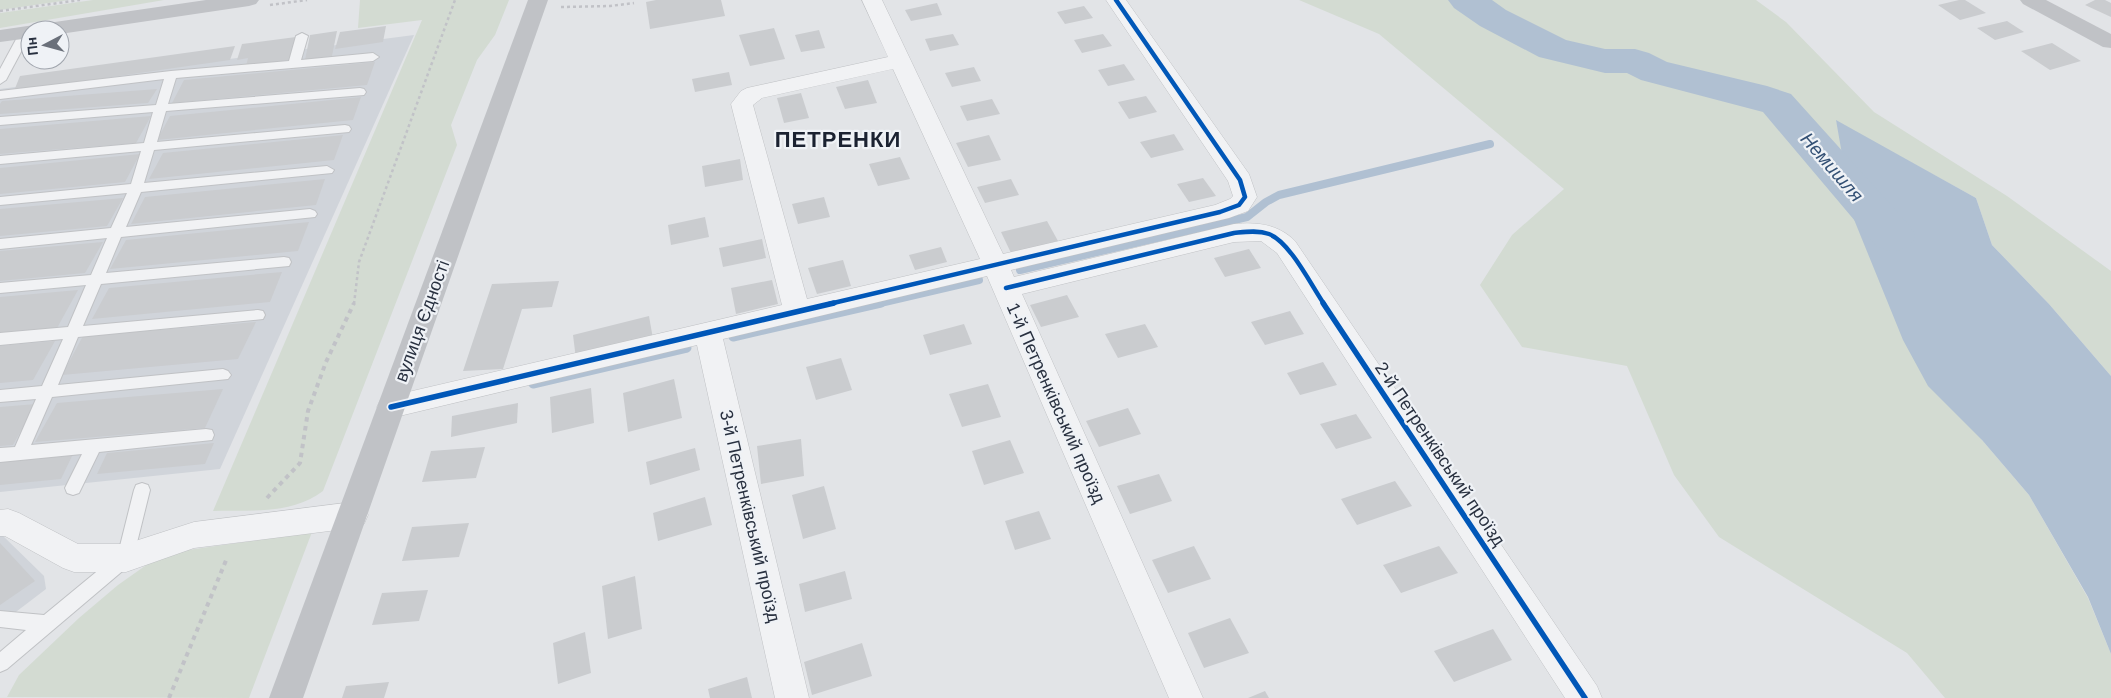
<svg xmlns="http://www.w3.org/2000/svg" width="2111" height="698" viewBox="0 0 2111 698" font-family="Helvetica,sans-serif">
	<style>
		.built { fill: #d0d4da }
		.green { fill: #d3dbd2 }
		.water { fill: #b0c0d2 }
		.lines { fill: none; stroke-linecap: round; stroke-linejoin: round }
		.stream-far1 { stroke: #b0c0d2; stroke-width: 8 }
		.stream { stroke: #b0c0d2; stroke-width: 9 }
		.river { fill: #b0c0d2; fill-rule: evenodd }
		.building { fill: #cacccf }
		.lane-casing { stroke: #c0c2c5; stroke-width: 2 }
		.street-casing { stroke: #c0c2c5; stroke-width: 1 }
		.path-far1 { stroke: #c1c2c7; stroke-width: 2.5; stroke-dasharray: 3 3; stroke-linecap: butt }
		.path { stroke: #c1c2c7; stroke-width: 4; stroke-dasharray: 4.5 4.5; stroke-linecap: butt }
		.lane { fill: #f1f2f4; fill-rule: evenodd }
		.street { fill: #f1f2f4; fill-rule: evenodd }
		.secondary { fill: #c0c2c6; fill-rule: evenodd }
		.cycleway-far1-casing { stroke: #eff2f6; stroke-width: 7 }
		.cycleway-casing { stroke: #eff2f6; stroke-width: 9 }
		.cycleway-far1 { stroke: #0057b8; stroke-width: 4.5 }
		.cycleway { stroke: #0057b8; stroke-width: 5.5 }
		.labels { text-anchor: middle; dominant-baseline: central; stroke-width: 4.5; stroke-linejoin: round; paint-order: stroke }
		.street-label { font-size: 18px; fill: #293140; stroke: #eff2f6 }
		.water-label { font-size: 19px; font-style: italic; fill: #335074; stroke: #eff2f6 }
		.district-label { font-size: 22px; font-weight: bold; letter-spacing: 1px; fill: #1b2231; stroke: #eff2f6 }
	</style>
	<rect width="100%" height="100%" fill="#e2e4e7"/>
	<g class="built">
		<polygon points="414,35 220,469 0,492 0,89"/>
		<polygon points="0,533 44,576 46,589 0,624"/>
	</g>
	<g class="green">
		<polygon points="0,0 69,0 0,10"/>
		<polygon points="93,0 164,0 0,28 0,13"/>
		<path d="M 360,0 L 509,0 L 495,35 L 477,60 L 451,125 L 457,145 L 323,491 C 291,515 250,510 213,511 L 422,20 L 358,28 Z"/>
		<polygon points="1299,0 1756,0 1786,22 1874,112 2007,196 2111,271 2111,376 2049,304 1992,245 1976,198 1836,121 1982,440 2029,495 2088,598 2111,654 2111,698 1945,698 1907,653 1719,537 1674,475 1627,366 1522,347 1480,285 1512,235 1564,189 1379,34"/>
		<polygon points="312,532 249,698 7,697 19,675 79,618 118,585 152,561 188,550"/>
	</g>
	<polygon class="water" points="1836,120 1976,198 1992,245 2049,304 2111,376 2111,654 2088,597 2029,495 1982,440 1928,386 1903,340 1853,217"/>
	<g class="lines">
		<g class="stream-far1">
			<polyline points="1020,270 1247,217 1266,202 1279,195 1490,144"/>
			<polyline points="876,304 979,280"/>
		</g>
		<g class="stream">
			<polyline points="733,337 881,303"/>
			<polyline points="533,384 687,348"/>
		</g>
		<polygon class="river" points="1448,0 1492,0 1506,10 1566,40 1605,49 1635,49 1649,53 1667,62 1767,86 1791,94 1909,225 1916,236 1909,247 1893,252 1877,247 1763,112 1641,80 1627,73 1605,73 1539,57 1480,26 1454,8"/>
	</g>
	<g class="building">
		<polygon points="656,0 721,0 725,16 650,29 646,2"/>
		<polygon points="1959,0 1965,0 1986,13 1960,20 1938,5"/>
		<polygon points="2095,0 2105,0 2111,3 2111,17 2085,5"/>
		<polygon points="937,3 942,15 911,21 905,10"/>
		<polygon points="1084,6 1093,18 1065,24 1057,12"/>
		<polygon points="2007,21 2024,32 1995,40 1977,28"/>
		<polygon points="386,26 383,42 335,49 340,32"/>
		<polygon points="774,28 785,59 750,66 739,35"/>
		<polygon points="819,30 825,48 801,52 795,35"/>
		<polygon points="337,31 332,56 305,60 310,35"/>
		<polygon points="953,34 959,45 930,51 925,39"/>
		<polygon points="1103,34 1112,46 1082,53 1074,40"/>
		<polygon points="296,37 290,60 246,66 248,58 237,60 242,44"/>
		<polygon points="2052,43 2081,61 2050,70 2021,51"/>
		<polygon points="235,46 230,60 14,91 20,76"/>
		<polygon points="375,62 367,85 172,103 184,80"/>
		<polygon points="1124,64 1135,80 1108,86 1098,70"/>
		<polygon points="974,67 981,81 952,87 945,73"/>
		<polygon points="729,72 732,85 695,92 692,79"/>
		<polygon points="868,80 877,103 845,109 836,87"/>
		<polygon points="157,89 148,103 0,114 0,104 2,101"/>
		<polygon points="801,93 809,118 784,123 777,98"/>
		<polygon points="1146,96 1157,112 1129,119 1118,102"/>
		<polygon points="361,97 353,120 157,140 170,116"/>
		<polygon points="992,99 1000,114 967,121 960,106"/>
		<polygon points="151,116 136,143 0,154 0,129"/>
		<polygon points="1174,134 1184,150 1151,158 1140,142"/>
		<polygon points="343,135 334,160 149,179 163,153"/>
		<polygon points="989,135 1001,160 968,167 956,143"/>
		<polygon points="140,154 125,182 0,194 0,168"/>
		<polygon points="900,157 910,179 878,186 869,164"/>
		<polygon points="740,159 743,180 705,187 702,166"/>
		<polygon points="1203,178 1216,196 1189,202 1177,184"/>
		<polygon points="325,179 316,205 131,224 145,197"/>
		<polygon points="1011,179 1019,195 985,203 977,187"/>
		<polygon points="824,197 830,217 798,224 792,204"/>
		<polygon points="123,198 107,226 0,236 0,209"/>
		<polygon points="705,217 709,237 671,245 668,225"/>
		<polygon points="1047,221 1058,241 1011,253 1001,232"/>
		<polygon points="309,222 298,251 110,269 126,240"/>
		<polygon points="762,239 766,258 723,267 719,248"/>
		<polygon points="103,242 85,273 0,281 0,251"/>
		<polygon points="941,247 947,262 915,270 909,255"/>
		<polygon points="1249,249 1261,268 1225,277 1214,258"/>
		<polygon points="843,260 851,286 817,294 808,268"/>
		<polygon points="282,272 270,302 92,319 109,288"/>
		<polygon points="772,280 778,304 736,314 731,288"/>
		<polygon points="559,281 552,307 522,309 503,369 463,371 492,284"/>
		<polygon points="78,290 57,328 0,333 0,297"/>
		<polygon points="1067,295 1079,317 1041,327 1030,305"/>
		<polygon points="1290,311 1304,334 1265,345 1251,322"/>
		<polygon points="649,316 653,339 576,359 573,335"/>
		<polygon points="256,322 238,359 62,375 83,336"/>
		<polygon points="964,324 972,344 930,355 923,335"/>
		<polygon points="1145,324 1158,347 1118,358 1105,334"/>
		<polygon points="55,341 33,380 0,383 0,346"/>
		<polygon points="841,358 852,390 816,400 806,367"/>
		<polygon points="1323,362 1337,385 1300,395 1287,373"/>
		<polygon points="674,379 682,418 628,432 623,393"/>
		<polygon points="988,384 1001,417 962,427 949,394"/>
		<polygon points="591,388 594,423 552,433 550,397"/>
		<polygon points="223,389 205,428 35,442 57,403"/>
		<polygon points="518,403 517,423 451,437 452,416"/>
		<polygon points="36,404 13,445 0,446 0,407"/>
		<polygon points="1128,408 1141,434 1099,447 1086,421"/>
		<polygon points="1356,414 1372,438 1336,449 1320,424"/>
		<polygon points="801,439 804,476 761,484 757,446"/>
		<polygon points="1010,440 1024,473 984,485 972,451"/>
		<polygon points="214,443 205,464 97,474 107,453"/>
		<polygon points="485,447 476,478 422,482 431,451"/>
		<polygon points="695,448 700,470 650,485 646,462"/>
		<polygon points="74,452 61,479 0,485 0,460"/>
		<polygon points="1159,474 1172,501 1130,514 1117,486"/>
		<polygon points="1395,481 1412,506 1357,525 1341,499"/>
		<polygon points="824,486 836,529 803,539 792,495"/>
		<polygon points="705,497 712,525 658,541 653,513"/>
		<polygon points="1039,511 1051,539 1015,550 1005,521"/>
		<polygon points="469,523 459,557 402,561 412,527"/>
		<polygon points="0,543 35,581 0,605"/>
		<polygon points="1194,546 1211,579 1168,593 1152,560"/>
		<polygon points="1439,546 1458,573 1401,593 1383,565"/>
		<polygon points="845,571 852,599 805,612 799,584"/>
		<polygon points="635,576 642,629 608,639 602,586"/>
		<polygon points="428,590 419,621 372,625 382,593"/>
		<polygon points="1230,618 1249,653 1204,668 1188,633"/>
		<polygon points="1493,629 1512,660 1454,682 1434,651"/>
		<polygon points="585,632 591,673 558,684 553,643"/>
		<polygon points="862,643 872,676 812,695 804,662"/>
		<polygon points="747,677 752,698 710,698 708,689"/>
		<polygon points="389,682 384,698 342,698 346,686"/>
		<polygon points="1265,691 1269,698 1248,698"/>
	</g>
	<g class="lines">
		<g class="lane-casing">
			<g id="lane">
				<polygon points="26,29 30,30 30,35 6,80 0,84 0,69 20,32"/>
				<polygon points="302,33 308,36 301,60 373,53 379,57 373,61 176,78 168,104 360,88 364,89 366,92 364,95 166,111 157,142 345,125 349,126 351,129 349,132 154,150 144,183 327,166 334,170 332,173 141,192 126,227 310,209 315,211 317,214 315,217 121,237 106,273 284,257 289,258 291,262 289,266 101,284 83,326 258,310 263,311 265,315 263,319 78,337 58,385 223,369 228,371 231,375 228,379 52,397 31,445 206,429 212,430 214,435 212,440 99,452 79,493 73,495 67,493 65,488 82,454 0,462 0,448 15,447 36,399 0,402 0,390 42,386 63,339 0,345 0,333 68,327 86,285 0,293 0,283 91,275 107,238 0,249 0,239 111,228 127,193 0,205 0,197 131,184 141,151 0,164 0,156 144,143 153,112 0,125 0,117 156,105 164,79 0,99 0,91 171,71 289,61 296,36"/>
				<polygon points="142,483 148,485 150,490 132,563 7,669 0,672 0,652 26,630 0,627 0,611 44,615 118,554 134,490 136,485"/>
			</g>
		</g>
		<g class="street-casing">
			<g id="street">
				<path d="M 862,0 L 882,0 L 1003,254 L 1215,205 L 1230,199 L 1233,196 L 1228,181 L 1106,0 L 1126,0 L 1249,174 L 1257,197 L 1248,211 L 1229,218 L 1011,270 L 1014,277 L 1234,224 C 1257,222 1278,224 1295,241 L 1597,686 L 1602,698 L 1565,698 L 1277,253 L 1261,241 L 1234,242 L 1022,294 L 1203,698 L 1169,698 L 987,276 L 723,339 L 809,698 L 775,698 L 697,345 L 391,418 L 381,415 L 377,407 L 381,399 L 391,396 L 782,305 L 731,104 L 741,91 L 747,88 L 888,57 ZM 893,69 L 980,259 L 807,299 L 753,105 L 762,98 Z"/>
				<polygon points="353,502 364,506 368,515 364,524 353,528 194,548 126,572 74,572 63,568 5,536 0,536 0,510 8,509 19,513 78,544 126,544 194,522"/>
			</g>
		</g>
		<g class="path-far1">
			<polyline points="270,5 307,0"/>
			<polyline points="561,7 610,6 634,3"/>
			<polyline points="0,11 80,0"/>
			<polyline points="354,304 359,262 455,0"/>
		</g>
		<g class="path">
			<polyline points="267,498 300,463 308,411 326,362 354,303"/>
			<polyline points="169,698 227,558"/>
		</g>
		<use href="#lane" class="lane"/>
		<use href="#street" class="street"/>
		<g class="secondary">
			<polygon points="206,0 259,0 256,4 249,6 60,34 60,30 30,30 30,38 0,42 0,30"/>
			<polygon points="528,0 548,0 303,698 269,698"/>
			<polygon points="2020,0 2046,0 2111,34 2111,48 2103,47 2023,4"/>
		</g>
		<g class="cycleway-far1-casing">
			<g id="cycleway-far1">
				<path d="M 1006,288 L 1234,233 C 1245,232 1258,230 1269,234 C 1290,242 1311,285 1324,304"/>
				<polyline points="829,304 1220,212 1239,205 1245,197 1240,180 1116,0"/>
			</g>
		</g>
		<g class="cycleway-casing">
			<g id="cycleway">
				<polyline points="1323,303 1585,698"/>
				<polyline points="391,407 834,303"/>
			</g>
		</g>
		<use href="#cycleway-far1" class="cycleway-far1"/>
		<use href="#cycleway" class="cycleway"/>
	</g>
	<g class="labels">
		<g class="street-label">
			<text transform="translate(422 321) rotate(-70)">вулиця Єдності</text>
			<text transform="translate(1056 403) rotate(66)">1-й Петренківський проїзд</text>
			<text transform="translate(1440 454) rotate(56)">2-й Петренківський проїзд</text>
			<text transform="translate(750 516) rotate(77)">3-й Петренківський проїзд</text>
		</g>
		<g class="water-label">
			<text transform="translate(1832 167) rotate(49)">Немишля</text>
		</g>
		<g class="district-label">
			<text x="838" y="139">ПЕТРЕНКИ</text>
		</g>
	</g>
	<g transform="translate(45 45) rotate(264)"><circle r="24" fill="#eff2f6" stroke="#a0a5ad"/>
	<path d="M0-4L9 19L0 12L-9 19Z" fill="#6a707a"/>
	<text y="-8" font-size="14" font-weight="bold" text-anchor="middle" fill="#293140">Пн</text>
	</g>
</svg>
